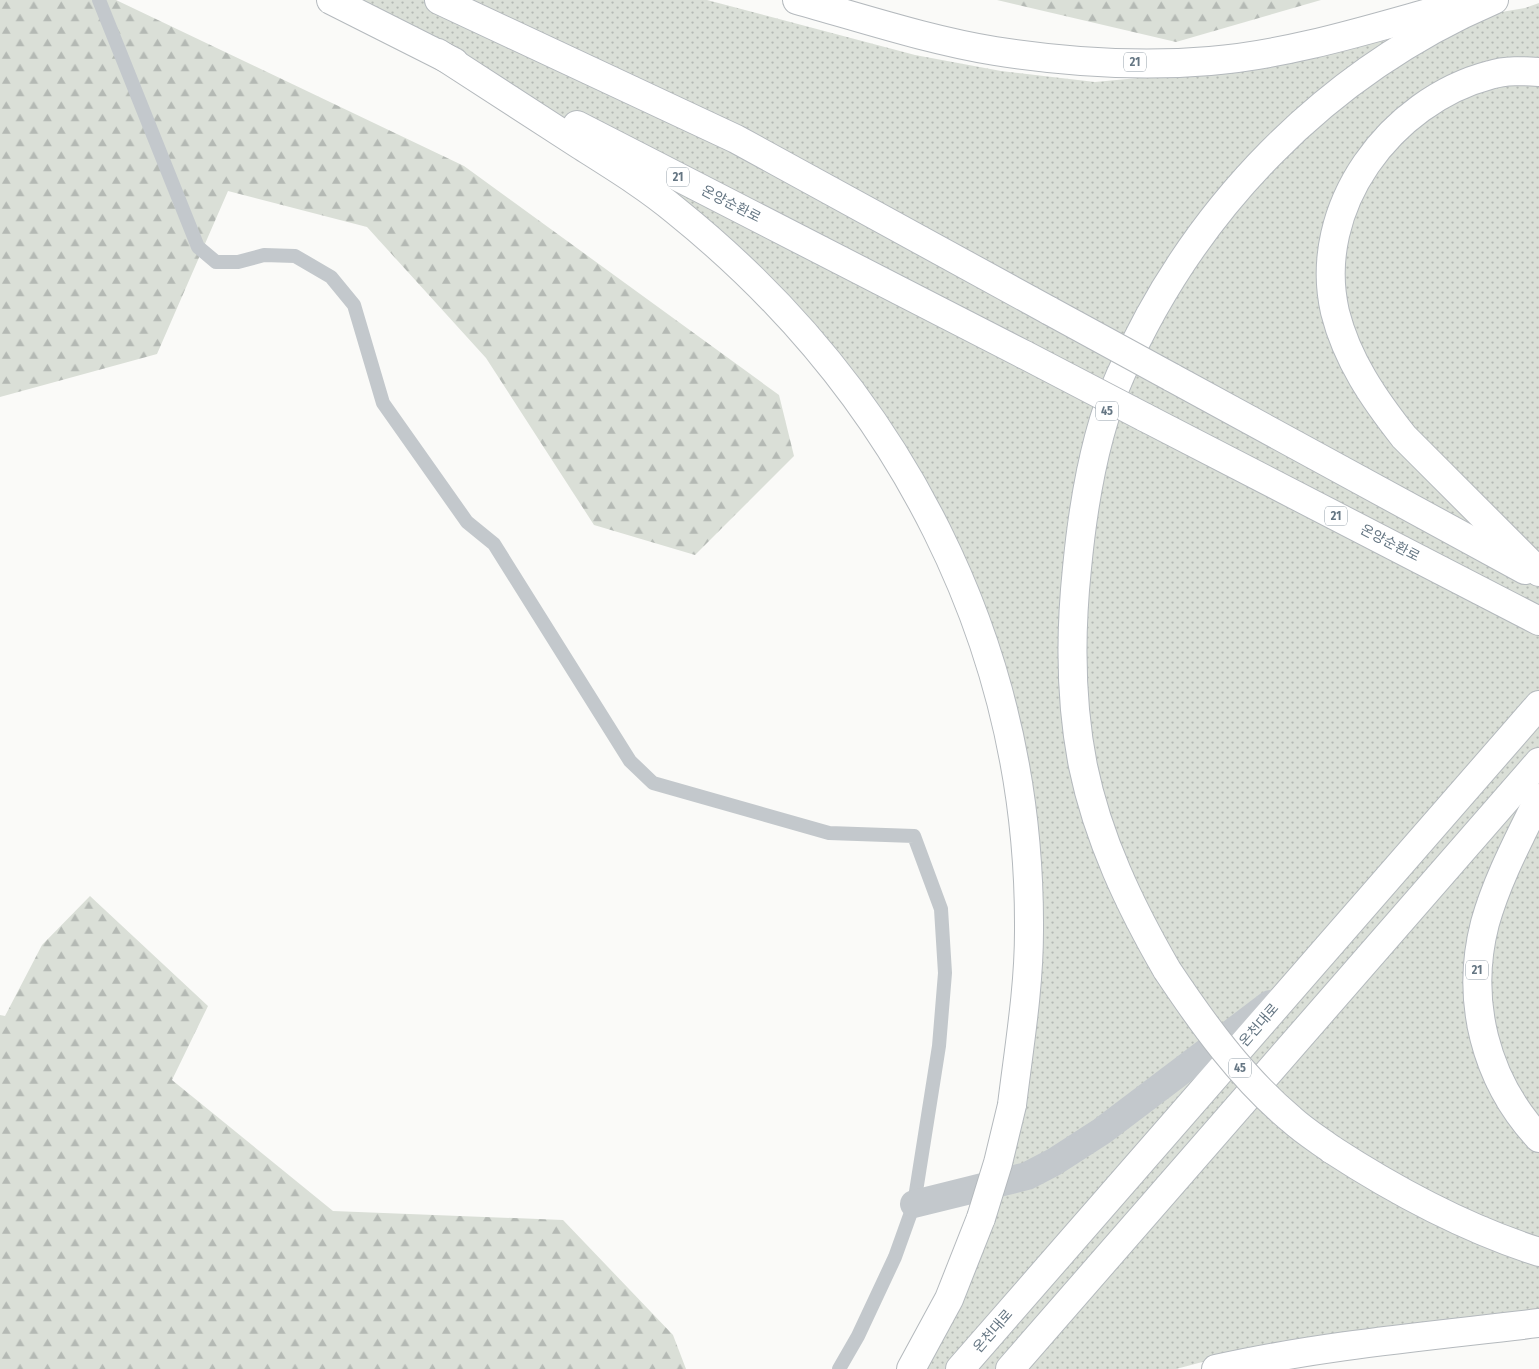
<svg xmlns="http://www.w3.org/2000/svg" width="1539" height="1369" viewBox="0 0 1539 1369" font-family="'Fira Sans Condensed','Noto Sans KR',sans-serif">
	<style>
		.grass { fill: url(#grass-dots) }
		.forest { fill: url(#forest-firs) }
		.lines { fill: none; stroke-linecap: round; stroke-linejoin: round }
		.primary-casing { stroke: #b5babe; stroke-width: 30 }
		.trunk-casing { stroke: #b4b9bd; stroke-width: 30 }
		.service { stroke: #c3c8cc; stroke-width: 14 }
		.minor { stroke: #c3c8cc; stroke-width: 28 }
		.primary { stroke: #fff; stroke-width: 28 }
		.trunk { stroke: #fff; stroke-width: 28 }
		.trunk-bridge-casing { stroke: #b4b9bd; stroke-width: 30; stroke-linecap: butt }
		.trunk-bridge { stroke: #fff; stroke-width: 28 }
		.labels { text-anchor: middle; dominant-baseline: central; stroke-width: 5; stroke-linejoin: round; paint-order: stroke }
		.shield { fill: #fff; stroke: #939fa8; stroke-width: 1 }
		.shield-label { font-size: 12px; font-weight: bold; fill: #657683 }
		.street-label { font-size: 14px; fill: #657683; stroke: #fff }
	</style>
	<defs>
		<pattern id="grass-dots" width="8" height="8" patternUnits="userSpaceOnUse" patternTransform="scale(1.25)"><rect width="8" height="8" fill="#dadfd7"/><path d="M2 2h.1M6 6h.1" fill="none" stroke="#b4b9b4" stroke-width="1.8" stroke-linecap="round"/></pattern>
		<pattern id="forest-firs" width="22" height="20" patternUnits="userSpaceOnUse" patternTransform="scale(1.25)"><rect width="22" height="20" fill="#dadfd7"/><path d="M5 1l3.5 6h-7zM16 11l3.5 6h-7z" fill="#b4b9b4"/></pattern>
	</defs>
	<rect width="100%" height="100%" fill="#fafaf8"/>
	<polygon class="grass" points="359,0 707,0 915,55 1001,71 1095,82 1267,66 1389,31 1525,8 1539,3 1539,1315 1281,1341 1176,1369 920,1369 992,1202 1032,856 948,542 776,297"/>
	<g class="forest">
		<polygon points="0,0 116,0 464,166 779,395 794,456 695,555 594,525 486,358 367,227 228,191 157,354 0,397"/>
		<polygon points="997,0 1321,0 1176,42"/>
		<polygon points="90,896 208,1006 172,1080 333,1211 563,1220 673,1335 686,1369 0,1369 0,1015 5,1016 42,945"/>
	</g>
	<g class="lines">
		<g class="primary-casing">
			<g id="primary">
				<polyline points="960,1369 1539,705"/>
				<polyline points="1010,1369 1539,762"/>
			</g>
		</g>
		<g class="trunk-casing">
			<g id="trunk">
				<polyline points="331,0 454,62"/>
				<polyline points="439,0 736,139 1050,311"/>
				<path d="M 797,0 C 862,18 928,40 995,51 C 1065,62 1139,67 1210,61 C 1294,54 1376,27 1457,5"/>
				<path d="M 438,53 C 486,84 533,115 580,145 C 613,166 646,186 676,211 C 898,390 1031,643 1029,931 C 1029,989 1019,1047 1012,1105"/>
				<path d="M 1539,72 C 1523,71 1506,70 1490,75 C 1391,101 1311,207 1335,312 C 1347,360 1374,399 1404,437 L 1539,572"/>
				<polyline points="577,125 1025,355"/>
				<polyline points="1171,377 1525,570"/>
				<polyline points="1144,417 1539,621"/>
				<path d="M 1539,798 C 1519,839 1497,880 1485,923 C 1465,1000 1485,1080 1539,1138"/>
				<path d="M 1167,970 C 1130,906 1098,839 1083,766 C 1070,700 1070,635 1077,568 C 1083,505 1094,435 1120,376 C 1193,209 1326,72 1494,0"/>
				<path d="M 1331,1149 C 1397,1192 1464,1228 1539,1252"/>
				<polyline points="911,1369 949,1299 981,1218"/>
				<path d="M 1216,1369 C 1323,1345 1431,1336 1539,1323"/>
			</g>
		</g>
		<polyline class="service" points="99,0 198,247 216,262 238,262 264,255 295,256 331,277 354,305 383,403 467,522 494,544 630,761 653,783 829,833 914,836 941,909 945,973 939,1046 914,1204 895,1257 858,1336 839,1369"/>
		<polyline class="minor" points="914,1204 1027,1176 1054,1162 1102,1131 1270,1004"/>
		<use href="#primary" class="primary"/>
		<use href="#trunk" class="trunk"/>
		<g class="trunk-bridge-casing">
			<g id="trunk-bridge">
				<polyline points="1050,311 1171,377"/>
				<polyline points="1025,355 1144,417"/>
				<path d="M 1167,970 C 1203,1024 1241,1077 1291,1119 C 1303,1130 1317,1139 1331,1149"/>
				<polyline points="981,1218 998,1163 1012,1105"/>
			</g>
		</g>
		<use href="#trunk-bridge" class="trunk-bridge"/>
	</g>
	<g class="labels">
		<g class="shield">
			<rect x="1124" y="52.5" width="22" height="19" rx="4"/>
			<rect x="667" y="167.5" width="22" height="19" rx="4"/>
			<rect x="1096" y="401.5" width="22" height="19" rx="4"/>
			<rect x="1325" y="506.5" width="22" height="19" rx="4"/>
			<rect x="1466" y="960.5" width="22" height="19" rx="4"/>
			<rect x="1229" y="1058.5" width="22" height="19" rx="4"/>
		</g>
		<g class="shield-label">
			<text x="1135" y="62">21</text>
			<text x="678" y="177">21</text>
			<text x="1107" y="411">45</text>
			<text x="1336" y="516">21</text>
			<text x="1477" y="970">21</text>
			<text x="1240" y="1068">45</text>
		</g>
		<g class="street-label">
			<text transform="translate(731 204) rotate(27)">온양순환로</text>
			<text transform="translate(1390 543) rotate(27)">온양순환로</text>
			<text transform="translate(1259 1025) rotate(-49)">온천대로</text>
			<text transform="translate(993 1331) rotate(-49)">온천대로</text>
		</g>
	</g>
</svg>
